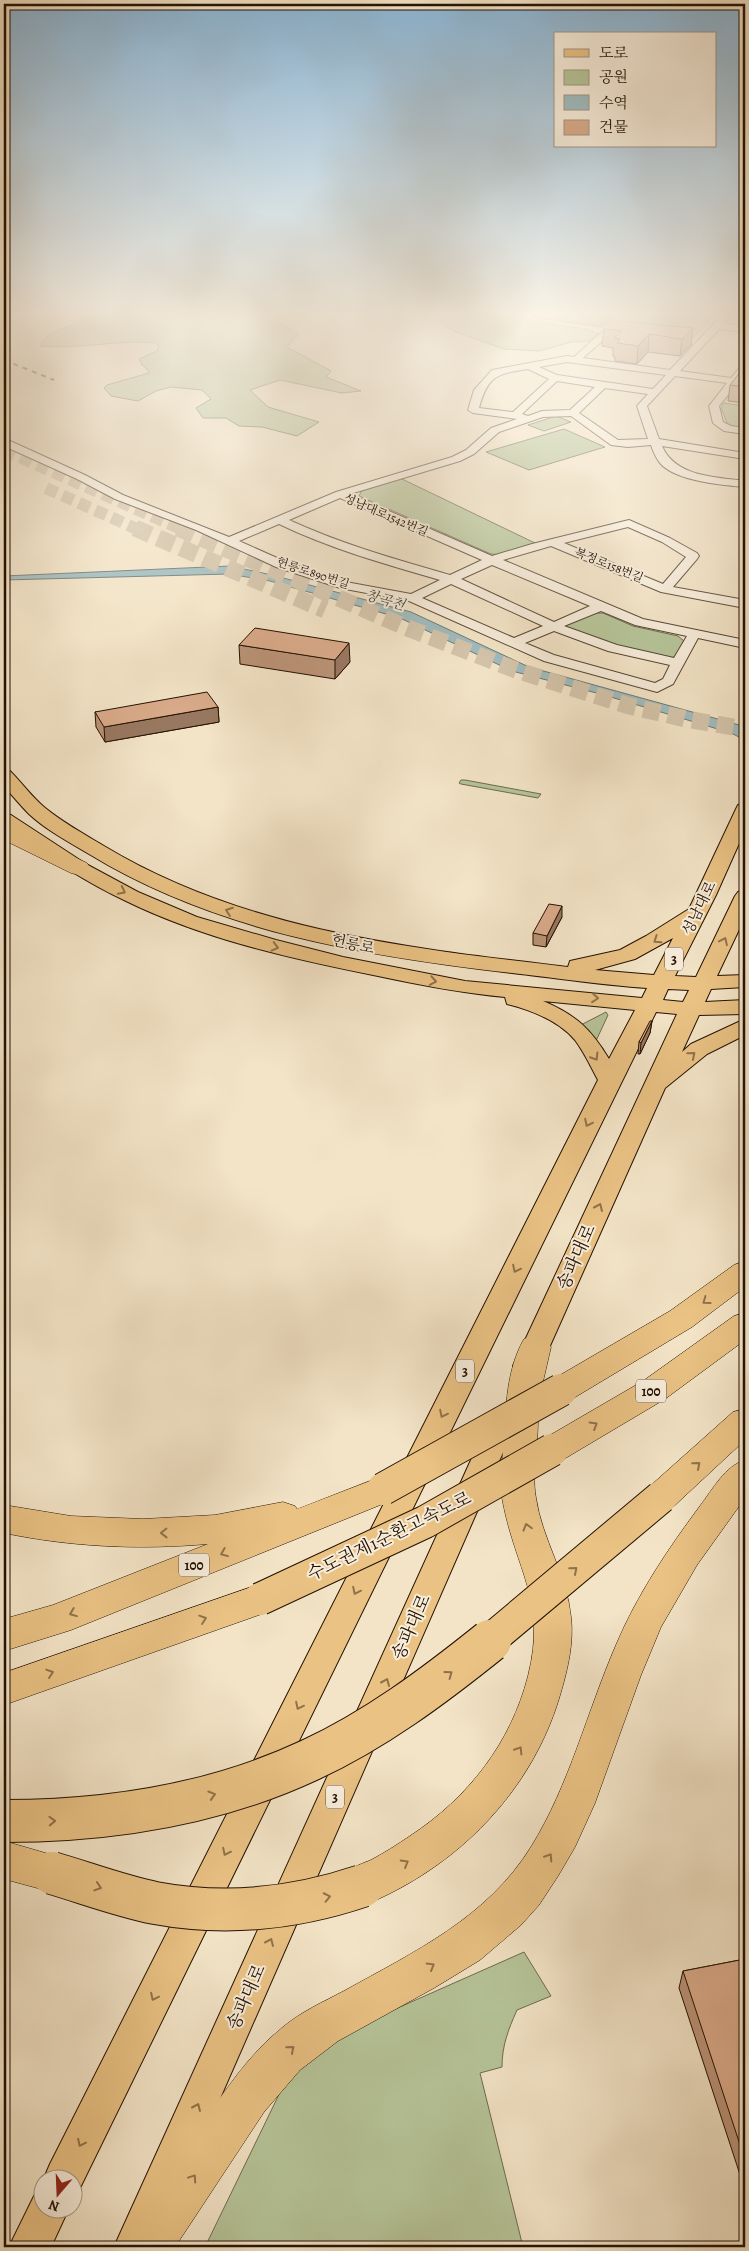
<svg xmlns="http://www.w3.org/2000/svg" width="749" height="2251" viewBox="0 0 749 2251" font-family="Alegreya,'Noto Serif KR',serif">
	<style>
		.green { fill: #b6c599; stroke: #6c6b4e }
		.water { fill: #9fbcbf; stroke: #6d7874 }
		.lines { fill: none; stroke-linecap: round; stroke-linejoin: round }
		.major-tunnel-far1 { stroke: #d4c4aa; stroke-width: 12; stroke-dasharray: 12 6; stroke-linecap: butt }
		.major-tunnel { stroke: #d4c4aa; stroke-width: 17; stroke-dasharray: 17 8; stroke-linecap: butt }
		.minor-casing { stroke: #574634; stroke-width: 2 }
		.major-casing { stroke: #231103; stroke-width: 2 }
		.highway-casing { stroke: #231103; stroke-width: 1 }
		.minor { fill: #f7eddb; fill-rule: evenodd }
		.major { fill: #eac284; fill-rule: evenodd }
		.highway { fill: #eac284; fill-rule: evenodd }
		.rail { stroke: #231103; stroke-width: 2; stroke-dasharray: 5 5; stroke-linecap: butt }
		.highway-bridge-far1-casing { stroke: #231103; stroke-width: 34; stroke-linecap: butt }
		.highway-bridge-casing { stroke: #231103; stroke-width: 44; stroke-linecap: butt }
		.highway-bridge-far1 { stroke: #eac284; stroke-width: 32 }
		.highway-bridge { stroke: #eac284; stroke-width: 42 }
		.wall { fill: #bb9377; stroke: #231103 }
		.shaded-wall { fill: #997861; stroke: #231103 }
		.building { fill: #daab8a; stroke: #231103 }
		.oneway { stroke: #90724a }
		.labels { text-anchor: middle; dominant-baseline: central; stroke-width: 4; stroke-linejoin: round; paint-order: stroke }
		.far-street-label { font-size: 12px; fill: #231103; stroke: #f7eddb }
		.far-water-label { font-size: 14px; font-style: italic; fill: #4e4d45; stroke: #f7eddb }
		.shield { fill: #f7eddb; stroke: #635344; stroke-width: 1 }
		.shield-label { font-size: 14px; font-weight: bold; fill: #231103 }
		.street-label { font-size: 15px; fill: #231103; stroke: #f7eddb }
		.near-street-label { font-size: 18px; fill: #231103; stroke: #f7eddb }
	</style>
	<rect width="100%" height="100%" fill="#f3e4c7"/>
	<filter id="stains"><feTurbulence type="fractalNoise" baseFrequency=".004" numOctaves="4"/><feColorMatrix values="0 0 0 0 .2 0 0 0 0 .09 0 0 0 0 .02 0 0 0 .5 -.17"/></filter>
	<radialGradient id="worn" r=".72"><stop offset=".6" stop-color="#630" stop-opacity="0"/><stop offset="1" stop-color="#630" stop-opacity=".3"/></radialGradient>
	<g class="green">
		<path d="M 84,313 L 257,313 C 270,325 287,323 299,334 L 287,347 L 331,371 L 326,377 L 361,391 L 342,393 L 280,380 L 250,390 L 268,407 L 319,422 L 297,436 L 262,427 L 239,426 L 226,418 L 203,418 L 196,408 L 211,399 L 202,390 L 171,387 L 156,391 L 138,401 L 111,396 L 104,388 L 107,385 L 149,373 L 148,370 L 142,365 L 139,359 L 157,351 L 159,346 L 156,343 C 117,339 79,350 40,346 C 47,329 75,327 90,316 Z"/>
		<polygon points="445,313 486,313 513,316 551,324 586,329 599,334 588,341 571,342 539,351 504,349 459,333 436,321"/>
		<polygon points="641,313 717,313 693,338 624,329"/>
		<polygon points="724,403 745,406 745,429 728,425 721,408"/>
		<polygon points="556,416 571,422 544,431 528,425"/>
		<polygon points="564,429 605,447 529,470 486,452"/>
		<polygon points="400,478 535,543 504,555 491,554 359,496 362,490"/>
		<path d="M 590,613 L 603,613 L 633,626 L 678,636 L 684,641 L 676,657 C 644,662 594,640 563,628 L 564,623 Z"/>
		<polygon points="461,780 465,780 541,794 538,798 461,784 459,783"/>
		<polygon points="606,1012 608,1015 595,1043 577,1027"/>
		<path d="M 524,1952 L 551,1996 L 517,2010 C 508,2030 502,2046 502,2067 L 480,2073 L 523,2247 L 205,2247 L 286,2080 L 357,2026 Z"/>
	</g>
	<polygon class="water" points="230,566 272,575 411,612 529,667 743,726 745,727 745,740 731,733 604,695 512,671 400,618 270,581 229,574 4,580 4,576"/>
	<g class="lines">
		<g class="major-tunnel-far1">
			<polyline points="4,450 181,529"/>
			<polyline points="46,488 137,529"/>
		</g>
		<g class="major-tunnel">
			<polyline points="135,528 325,610"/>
			<polyline points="178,528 405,627 516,670 629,706 686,719 745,729"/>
		</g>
		<g class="minor-casing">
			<path id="minor" d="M 724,313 L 733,313 L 724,324 L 745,326 L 745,332 L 719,329 L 680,371 L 731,378 L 742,365 L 745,364 L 745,373 L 740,379 L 745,380 L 745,386 L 736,385 L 719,406 L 723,422 L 731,426 L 745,428 L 745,434 L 724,431 L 713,423 L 709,406 L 727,383 L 675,376 L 647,406 L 659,439 L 745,453 L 745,459 L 662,446 C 675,477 716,477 745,481 L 745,487 C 722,485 675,481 660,463 C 656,458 653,451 651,445 L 628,447 L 611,445 L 571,416 L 543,417 L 499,432 L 474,454 L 460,461 L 350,494 L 492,556 L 532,544 L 629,520 L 670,538 L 697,553 L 699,556 L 697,559 L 673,587 L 745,600 L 745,608 L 661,592 L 551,546 L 503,560 L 643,619 L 745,640 L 745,648 L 698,638 L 673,684 L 657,692 L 544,661 L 409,601 L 340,588 L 276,567 L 196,530 L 115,499 L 77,479 L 4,446 L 4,439 L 8,440 L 85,475 L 123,495 L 229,537 L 336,492 L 452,457 L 466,450 L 491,428 L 517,419 L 473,413 L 468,410 L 474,390 L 492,370 L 567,356 L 574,357 L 603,331 L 627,330 L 632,333 L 630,335 L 608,336 L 583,358 L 670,370 ZM 567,362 L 666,375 L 653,389 L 557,375 L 539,367 ZM 528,369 L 549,379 L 513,412 L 479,408 C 488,375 497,374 528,369 ZM 557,381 L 595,387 L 570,410 L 542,411 L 528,416 L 522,414 ZM 605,388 L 648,394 L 637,406 L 648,439 L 618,440 L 579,413 ZM 340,498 L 482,560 L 450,575 C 395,559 341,544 289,520 ZM 279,524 C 331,549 385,564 440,580 L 411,594 L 346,582 L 284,561 L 239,541 ZM 628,527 L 662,542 L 686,557 L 663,584 L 564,543 ZM 492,565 L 590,606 L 554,622 L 461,579 ZM 451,584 L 543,626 L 514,638 L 422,598 ZM 601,611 L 635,625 L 687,636 L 674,658 L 617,645 L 564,626 ZM 554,631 L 608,651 L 670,665 L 663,679 L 655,683 L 554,655 L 525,643 Z"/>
		</g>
		<g class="major-casing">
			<g id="major">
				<path d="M 4,769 L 10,771 C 22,783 32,797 44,807 C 62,822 84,834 104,846 C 245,931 408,948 568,967 L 570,961 L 620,950 L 646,936 L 689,909 L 736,809 L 738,805 L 745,803 L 745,830 L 716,895 L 675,976 L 696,977 L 735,896 L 738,892 L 745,890 L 745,917 L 717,976 L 745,975 L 745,987 L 711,989 L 705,1002 L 745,1000 L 745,1014 L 699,1015 L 682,1052 L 691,1044 L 745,1019 L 745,1035 L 707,1054 L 665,1088 L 541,1366 L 537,1373 L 527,1376 L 517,1373 L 513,1366 L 677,1014 L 656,1012 L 78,2192 L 72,2194 L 72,2178 L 44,2178 L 50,2164 L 598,1080 C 591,1067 584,1052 575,1040 C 559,1021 531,1010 507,1004 L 505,997 C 462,993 420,985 378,976 C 292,959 203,939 124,900 C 81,880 43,853 4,827 L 4,813 L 11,815 L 86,864 L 138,892 L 197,917 L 276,940 L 343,957 L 465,981 L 642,998 L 647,988 C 602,985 557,978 512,973 C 365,956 217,932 89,854 C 69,842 46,830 29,814 C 20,805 12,795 4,786 ZM 673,938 L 654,975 L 595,970 L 635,959 ZM 668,989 L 689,990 L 683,1002 L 663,1000 ZM 543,1001 L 635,1010 L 609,1059 C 591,1029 576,1015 543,1001 Z"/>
				<polygon points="504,1407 514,1410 518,1418 155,2247 114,2247 490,1418 494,1410"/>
				<polygon points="42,2190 42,2208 69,2208 51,2247 9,2247 35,2194"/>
			</g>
		</g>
		<g class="highway-casing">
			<g id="highway">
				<polygon points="4,825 87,863 90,868 87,873 79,875 71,873 4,840"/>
				<polygon points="745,1261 745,1287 692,1327 572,1399 561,1402 550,1399 545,1390 550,1381 670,1311 734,1265"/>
				<path d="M 745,1313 L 745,1340 L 665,1399 L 564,1459 L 552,1463 L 540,1459 L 537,1452 C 535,1467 533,1482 536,1498 C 542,1539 567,1575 571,1617 C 574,1642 568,1668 561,1692 C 533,1791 457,1868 362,1906 L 347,1900 L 341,1886 C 343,1882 345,1875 347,1872 C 352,1867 364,1863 371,1860 C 384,1853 397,1845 410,1836 C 468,1798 511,1743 528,1676 C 547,1601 516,1570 503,1503 C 499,1485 502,1467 503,1450 C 506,1413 505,1372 524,1339 L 535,1335 L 546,1339 L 551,1347 L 539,1399 L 537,1447 L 540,1441 L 643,1381 L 734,1316 Z"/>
				<polygon points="745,1409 745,1440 673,1507 661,1511 649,1507 644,1497 649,1487 733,1412"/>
				<path d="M 745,1460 L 745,1498 L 697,1565 L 661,1627 L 641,1675 L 595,1803 L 575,1847 L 558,1876 L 539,1905 L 521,1925 L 480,1960 L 434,1988 L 338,2041 L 300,2070 L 264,2112 L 175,2247 L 123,2247 L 130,2230 C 153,2196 176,2163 199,2129 C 224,2092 248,2055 283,2027 C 301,2012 323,2002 344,1991 C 414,1952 487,1918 531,1847 C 570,1784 587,1712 616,1645 C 637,1595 668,1549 700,1506 C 713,1489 725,1466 745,1460 Z"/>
				<path d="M 383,1476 L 395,1479 L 400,1489 L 395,1499 L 71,1630 L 4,1651 L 4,1619 L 53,1605 L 208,1544 C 139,1550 72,1547 4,1533 L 4,1505 L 71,1516 L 143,1519 L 215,1515 L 283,1502 L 295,1506 L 297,1509 Z"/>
				<polygon points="260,1584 273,1588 278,1599 273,1610 4,1705 4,1673"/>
				<polygon points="4,1841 66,1859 72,1873 66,1887 52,1892 4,1879"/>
			</g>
		</g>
		<use href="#minor" class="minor"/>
		<use href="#major" class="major"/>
		<use href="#highway" class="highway"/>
		<polyline class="rail" points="4,360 54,380"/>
		<g class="highway-bridge-far1-casing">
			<g id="highway-bridge-far1">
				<polyline points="383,1489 561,1390"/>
				<polyline points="260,1599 425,1522 552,1450"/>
				<polyline points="488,1642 661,1497"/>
			</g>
		</g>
		<g class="highway-bridge-casing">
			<g id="highway-bridge">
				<path d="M 4,1821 C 109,1821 214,1805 310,1760 C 375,1730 434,1686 490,1641"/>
				<path d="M 52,1873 C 86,1883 120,1896 155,1903 C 225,1916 294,1909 362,1886"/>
			</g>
		</g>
		<use href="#highway-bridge-far1" class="highway-bridge-far1"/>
		<use href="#highway-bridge" class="highway-bridge"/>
	</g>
	<g class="wall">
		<polygon points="533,313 618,313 602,327 533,317"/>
		<polygon points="693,328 691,345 680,356 648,352 637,364 615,361 615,357 613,356 613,348 602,346 604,329"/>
		<polygon points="745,372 745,403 728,401 730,385"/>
		<polygon points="239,645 350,662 335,679 240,664"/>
		<polygon points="218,707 219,722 105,742 96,727 95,712"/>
		<polygon points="562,917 546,947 533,945 533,933"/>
		<polygon points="652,1021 650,1033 640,1054 638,1054 639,1042"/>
		<polygon points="745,1959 745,2190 679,1988 683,1971"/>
	</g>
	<g class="shaded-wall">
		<polygon points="606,313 618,313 602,327 603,315"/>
		<polygon points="693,328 691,345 680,356 682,339"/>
		<polygon points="649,334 648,352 637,364 638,346"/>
		<polygon points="349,643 350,662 335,679 335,660"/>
		<polygon points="218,707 219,722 105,742 104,727"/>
		<polygon points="562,906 562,917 546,947 547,936"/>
		<polygon points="652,1021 650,1033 640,1054 641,1043"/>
	</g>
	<g class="building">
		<polygon points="585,313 606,313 603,315"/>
		<polygon points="612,320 693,328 682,339 649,334 638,346 617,343 620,339 614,338 622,331 604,329"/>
		<polygon points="740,372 745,372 745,387 730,385"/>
		<polygon points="255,628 349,643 335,660 239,645"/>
		<polygon points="207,692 218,707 104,727 95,712"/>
		<polygon points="549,904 562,906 547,936 533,933"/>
		<polygon points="650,1021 652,1021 641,1043 639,1042"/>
		<polygon points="745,1959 745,2160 683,1971"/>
	</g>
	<defs><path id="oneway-chevron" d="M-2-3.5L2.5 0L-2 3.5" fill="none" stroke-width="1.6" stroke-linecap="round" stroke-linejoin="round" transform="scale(1.25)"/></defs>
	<g class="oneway">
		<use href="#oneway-chevron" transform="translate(122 891) rotate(27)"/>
		<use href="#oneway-chevron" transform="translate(229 911) rotate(-160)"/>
		<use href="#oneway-chevron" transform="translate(657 940) rotate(146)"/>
		<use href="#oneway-chevron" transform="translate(724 941) rotate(-65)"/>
		<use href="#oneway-chevron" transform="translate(275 947) rotate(15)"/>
		<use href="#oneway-chevron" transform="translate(433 981) rotate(10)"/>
		<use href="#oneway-chevron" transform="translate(595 998) rotate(5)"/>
		<use href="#oneway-chevron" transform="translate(692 1055) rotate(-40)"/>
		<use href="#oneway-chevron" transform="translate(595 1057) rotate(58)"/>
		<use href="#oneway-chevron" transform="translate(588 1123) rotate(116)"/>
		<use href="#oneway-chevron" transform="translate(599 1207) rotate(-66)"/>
		<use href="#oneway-chevron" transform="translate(516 1269) rotate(116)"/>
		<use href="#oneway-chevron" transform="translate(706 1301) rotate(144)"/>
		<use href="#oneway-chevron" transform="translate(443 1414) rotate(116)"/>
		<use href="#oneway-chevron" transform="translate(594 1425) rotate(-31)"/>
		<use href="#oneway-chevron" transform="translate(697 1465) rotate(-41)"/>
		<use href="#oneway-chevron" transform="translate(527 1527) rotate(-106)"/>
		<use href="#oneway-chevron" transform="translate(164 1533) rotate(179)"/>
		<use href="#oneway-chevron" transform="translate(224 1553) rotate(158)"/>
		<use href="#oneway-chevron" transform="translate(574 1570) rotate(-41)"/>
		<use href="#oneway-chevron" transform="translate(356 1591) rotate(116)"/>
		<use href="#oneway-chevron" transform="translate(73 1613) rotate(158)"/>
		<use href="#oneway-chevron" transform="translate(203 1619) rotate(-19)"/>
		<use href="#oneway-chevron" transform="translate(50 1673) rotate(-19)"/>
		<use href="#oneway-chevron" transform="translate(449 1674) rotate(-36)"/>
		<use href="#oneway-chevron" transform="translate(386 1682) rotate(-66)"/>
		<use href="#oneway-chevron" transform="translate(299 1706) rotate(116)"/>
		<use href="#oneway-chevron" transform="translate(519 1750) rotate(-58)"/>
		<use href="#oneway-chevron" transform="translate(212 1795) rotate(-17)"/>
		<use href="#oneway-chevron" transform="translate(52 1821) rotate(-2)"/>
		<use href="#oneway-chevron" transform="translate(226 1852) rotate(116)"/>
		<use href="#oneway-chevron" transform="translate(549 1857) rotate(-57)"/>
		<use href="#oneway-chevron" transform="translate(405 1863) rotate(-30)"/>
		<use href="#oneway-chevron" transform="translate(98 1887) rotate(18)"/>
		<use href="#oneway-chevron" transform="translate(327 1897) rotate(-12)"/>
		<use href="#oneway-chevron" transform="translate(270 1942) rotate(-66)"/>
		<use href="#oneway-chevron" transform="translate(431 1966) rotate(-30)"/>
		<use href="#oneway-chevron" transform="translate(154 1997) rotate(116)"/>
		<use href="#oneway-chevron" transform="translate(291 2049) rotate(-40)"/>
		<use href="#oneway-chevron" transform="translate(197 2107) rotate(-66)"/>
		<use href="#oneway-chevron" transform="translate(81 2143) rotate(116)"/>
		<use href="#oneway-chevron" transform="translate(193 2178) rotate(-56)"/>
	</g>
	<linearGradient id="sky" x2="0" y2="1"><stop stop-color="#8bb7d8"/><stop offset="0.5" stop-color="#faf3e6"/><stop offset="1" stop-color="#faf3e6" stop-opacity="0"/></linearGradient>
	<rect width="749" height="628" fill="url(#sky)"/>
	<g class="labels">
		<g class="far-street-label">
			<text transform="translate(386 515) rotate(23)">성남대로1542번길</text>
			<text transform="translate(609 565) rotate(22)">복정로158번길</text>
			<text transform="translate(313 573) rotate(18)">헌릉로890번길</text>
		</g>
		<g class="far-water-label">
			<text transform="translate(385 600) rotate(16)">창곡천</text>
		</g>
		<g class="shield">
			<rect x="665" y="947.5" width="18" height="23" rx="4"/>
			<rect x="456" y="1359.5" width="18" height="23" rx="4"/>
			<rect x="636" y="1379.5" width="30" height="23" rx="4"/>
			<rect x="179" y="1553.5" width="30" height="23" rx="4"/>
			<rect x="326" y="1785.5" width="18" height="23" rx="4"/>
		</g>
		<g class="shield-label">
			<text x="674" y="959">3</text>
			<text x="465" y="1371">3</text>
			<text x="651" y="1391">100</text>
			<text x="194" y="1565">100</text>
			<text x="335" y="1797">3</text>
		</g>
		<g class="street-label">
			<text transform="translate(699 908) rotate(-64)">성남대로</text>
			<text transform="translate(353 944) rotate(12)">헌릉로</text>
		</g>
		<g class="near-street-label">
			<text transform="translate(576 1257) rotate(-66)">송파대로</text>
			<text transform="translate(389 1536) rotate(-26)">수도권제1순환고속도로</text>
			<text transform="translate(411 1627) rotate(-66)">송파대로</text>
			<text transform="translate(246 1997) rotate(-66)">송파대로</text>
		</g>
	</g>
	<rect width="749" height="2251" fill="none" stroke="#f3e4c7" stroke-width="20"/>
	<rect x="5" y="5" width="739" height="2241" fill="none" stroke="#231103" stroke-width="2.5"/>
	<rect x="10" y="10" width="729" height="2231" fill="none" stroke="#231103"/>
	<rect x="554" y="32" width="162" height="115" fill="#f7eddb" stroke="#a29585"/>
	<rect x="564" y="49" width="25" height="8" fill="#eac284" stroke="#a29585"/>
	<text x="599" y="58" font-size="15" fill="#231103">도로</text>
	<rect x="564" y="70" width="25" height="15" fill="#b6c599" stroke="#a29585"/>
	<text x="599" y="82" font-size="15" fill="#231103">공원</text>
	<rect x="564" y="95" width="25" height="15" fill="#9fbcbf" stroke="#a29585"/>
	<text x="599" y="108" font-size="15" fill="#231103">수역</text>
	<rect x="564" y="120" width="25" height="15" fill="#daab8a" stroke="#a29585"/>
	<text x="599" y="132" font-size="15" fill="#231103">건물</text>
	<g transform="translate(58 2194) rotate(199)"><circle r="24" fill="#f7eddb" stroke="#a29585"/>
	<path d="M0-4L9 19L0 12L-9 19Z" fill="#8f2418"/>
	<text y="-8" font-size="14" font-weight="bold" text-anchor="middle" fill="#231103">N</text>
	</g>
	<rect width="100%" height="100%" filter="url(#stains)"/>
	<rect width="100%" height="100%" fill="url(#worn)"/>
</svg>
